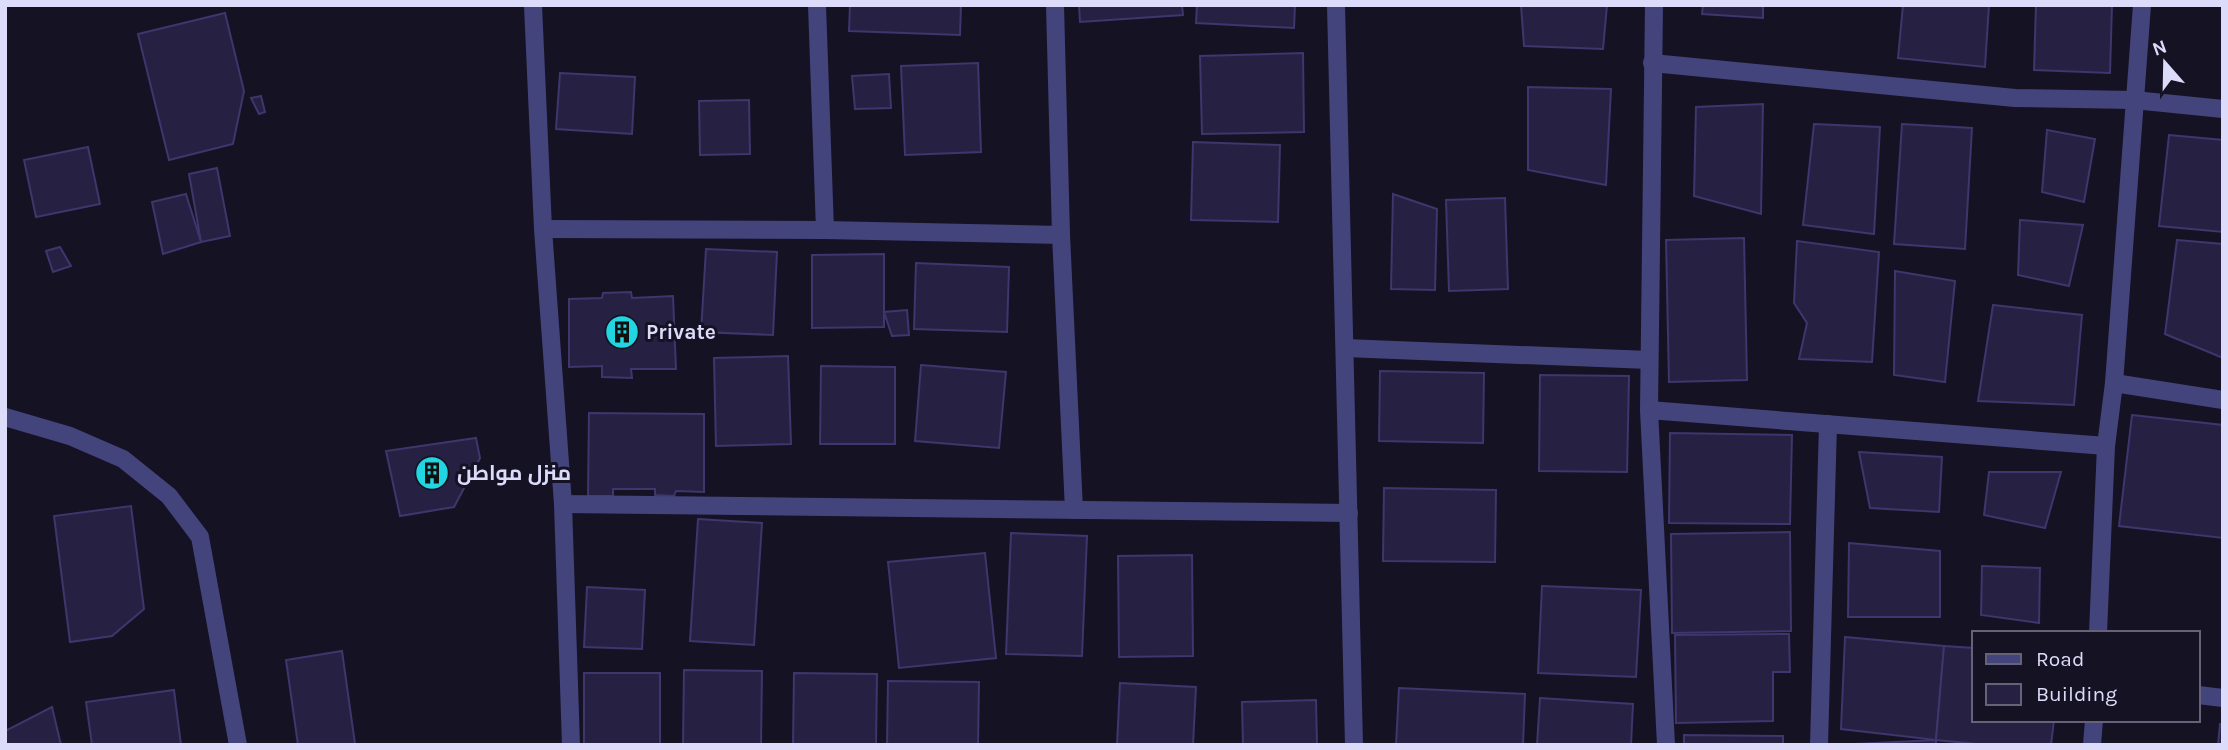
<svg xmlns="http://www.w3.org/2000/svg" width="2228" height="750" viewBox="0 0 2228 750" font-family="Karla,Cairo,sans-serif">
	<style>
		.building { fill: #262143; stroke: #3e366c; stroke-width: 2 }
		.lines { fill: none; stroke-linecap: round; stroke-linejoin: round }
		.minor { stroke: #44447d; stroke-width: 18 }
		.labels { text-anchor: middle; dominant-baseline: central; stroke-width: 6; stroke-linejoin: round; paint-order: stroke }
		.poi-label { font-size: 21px; font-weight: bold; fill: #dddbfa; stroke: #151224; text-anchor: start }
	</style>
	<rect width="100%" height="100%" fill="#151224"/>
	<g class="building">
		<polygon points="850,5 961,5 960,35 849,31"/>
		<polygon points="1079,5 1182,5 1183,15 1080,22"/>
		<polygon points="1197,5 1295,5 1294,28 1196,23"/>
		<polygon points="1521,5 1607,5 1603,49 1524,46"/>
		<polygon points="1703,5 1763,5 1763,18 1702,14"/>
		<polygon points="1903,5 1989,5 1985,67 1898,58"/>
		<polygon points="2036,5 2112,5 2110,73 2034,70"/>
		<polygon points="225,13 244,91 233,144 169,160 138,34"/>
		<polygon points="1303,53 1304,132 1202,134 1200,56"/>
		<polygon points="978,63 981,152 905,155 901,66"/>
		<polygon points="560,73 635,77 632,134 556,129"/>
		<polygon points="889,74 891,108 855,109 852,76"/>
		<polygon points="1528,87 1611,89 1606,185 1528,170"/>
		<polygon points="261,96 265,112 259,114 251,98"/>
		<polygon points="749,100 750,154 700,155 699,101"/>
		<polygon points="1763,104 1761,214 1694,196 1696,107"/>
		<polygon points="1814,124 1880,127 1874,234 1803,225"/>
		<polygon points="1902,124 1972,128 1965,249 1894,244"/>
		<polygon points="2047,130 2095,139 2084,202 2042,192"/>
		<polygon points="2169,135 2223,140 2223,232 2159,226"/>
		<polygon points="1193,142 1280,145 1278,222 1191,220"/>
		<polygon points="88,147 100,204 36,217 24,160"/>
		<polygon points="217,168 230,236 201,242 189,174"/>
		<polygon points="186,194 201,242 163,254 152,202"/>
		<polygon points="1393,194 1437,209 1435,290 1391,289"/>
		<polygon points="1505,198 1508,289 1449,291 1446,200"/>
		<polygon points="2020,220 2083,225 2069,286 2018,275"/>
		<polygon points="1744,238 1747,380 1669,382 1666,240"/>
		<polygon points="2177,240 2223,244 2223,358 2165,334"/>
		<polygon points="1797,241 1879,252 1872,362 1799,359 1807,323 1794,303"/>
		<polygon points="60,247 71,266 53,272 46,251"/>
		<polygon points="706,249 777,252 773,335 701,332"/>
		<polygon points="884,254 884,327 812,328 812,255"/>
		<polygon points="916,263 1009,267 1007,332 914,329"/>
		<polygon points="1895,271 1955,281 1945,382 1894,375"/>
		<polygon points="631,292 632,298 673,296 676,369 631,369 632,378 602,377 602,366 569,367 569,299 602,298 603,293"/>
		<polygon points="1993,305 2082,315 2074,405 1978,401"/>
		<polygon points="907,310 909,335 892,336 884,312"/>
		<polygon points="788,356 791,444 716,446 714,358"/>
		<polygon points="921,365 1006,372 999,448 915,441"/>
		<polygon points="821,366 895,367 895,444 820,444"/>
		<polygon points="1380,371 1484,373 1483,443 1379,441"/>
		<polygon points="1540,375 1629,376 1627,472 1539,471"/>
		<polygon points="589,413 704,414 704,492 676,491 674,496 655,495 655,489 613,489 613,496 588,496"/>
		<polygon points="2132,415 2223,425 2223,538 2119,526"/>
		<polygon points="1670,433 1792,435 1790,524 1669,523"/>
		<polygon points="476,438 480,458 454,507 400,516 386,451"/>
		<polygon points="1859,452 1942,457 1939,512 1870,508"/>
		<polygon points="1989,472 2061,472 2045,528 1984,515"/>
		<polygon points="1384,488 1496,490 1495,562 1383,561"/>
		<polygon points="131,506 144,609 112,636 70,642 54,516"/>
		<polygon points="698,519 762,523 754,645 690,641"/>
		<polygon points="1790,532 1791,631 1672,633 1671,534"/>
		<polygon points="1011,533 1087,536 1082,656 1006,654"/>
		<polygon points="1849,543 1940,551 1940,617 1848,617"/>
		<polygon points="985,553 996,658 899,668 888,562"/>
		<polygon points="1192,555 1193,656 1119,657 1118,556"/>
		<polygon points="1982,566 2040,568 2039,623 1981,615"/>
		<polygon points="1542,586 1641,590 1636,677 1538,673"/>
		<polygon points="587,587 645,590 642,649 584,647"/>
		<polygon points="1789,634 1790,672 1773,672 1773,721 1676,723 1675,635"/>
		<polygon points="1845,637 1944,646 1936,740 1841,729"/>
		<polygon points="1944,646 1974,648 1974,720 2054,720 2051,745 1987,745 1936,740"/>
		<polygon points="342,651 355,744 298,745 286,660"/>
		<polygon points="684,670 762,671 761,745 683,745"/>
		<rect x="584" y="673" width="76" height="72"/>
		<polygon points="794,673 877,674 876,745 793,745"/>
		<polygon points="888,681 979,682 978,745 887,745"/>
		<polygon points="1120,683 1196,687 1193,745 1117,745"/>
		<polygon points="1399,688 1525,694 1523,745 1396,745"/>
		<polygon points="174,690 181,745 92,745 86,702"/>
		<polygon points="1540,698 1633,704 1631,745 1537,745"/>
		<polygon points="1316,700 1317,745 1243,745 1242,702"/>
		<polygon points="52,707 61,745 5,745 5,731"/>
		<polygon points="2220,724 2223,725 2223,745 2218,745"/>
		<polygon points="1684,735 1783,736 1783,745 1684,745"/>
		<polygon points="1936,740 1936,745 1854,745 1855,744"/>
	</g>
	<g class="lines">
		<g class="minor">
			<polyline points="533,5 543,229 563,504 571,745"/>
			<polyline points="817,5 825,230"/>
			<polyline points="1055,5 1061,235 1074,510"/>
			<polyline points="1336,5 1354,745"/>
			<polyline points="1654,5 1649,410 1666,745"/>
			<polyline points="1652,63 2015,98 2134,100 2223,109"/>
			<polyline points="543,229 825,230 1061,235"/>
			<polyline points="1345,348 1649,360"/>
			<polyline points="2114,383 2223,400"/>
			<polyline points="1649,410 2106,446"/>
			<polyline points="5,417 70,436 123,459 169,496 200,537 238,745"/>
			<polyline points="563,504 1349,513"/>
			<polyline points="2098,633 2106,446 2114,383 2142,5"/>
			<polyline points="2198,695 2223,698"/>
			<polyline points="1819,745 1828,424"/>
			<polyline points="2092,745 2094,720"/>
		</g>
	</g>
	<defs>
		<g id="building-disc" transform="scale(1.75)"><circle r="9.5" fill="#21d6e0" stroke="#151224"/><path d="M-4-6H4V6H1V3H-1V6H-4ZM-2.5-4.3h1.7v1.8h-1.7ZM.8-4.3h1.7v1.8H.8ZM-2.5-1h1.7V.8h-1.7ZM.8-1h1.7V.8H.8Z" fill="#111"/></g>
	</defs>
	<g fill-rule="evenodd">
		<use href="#building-disc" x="622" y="332"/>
		<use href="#building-disc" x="432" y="473"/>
	</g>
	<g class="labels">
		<g class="poi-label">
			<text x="646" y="332">Private</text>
			<text x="457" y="473">منزل مواطن</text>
		</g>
	</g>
	<rect width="2228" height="750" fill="none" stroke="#dddbfa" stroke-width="14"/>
	<rect x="1972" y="631" width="228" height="91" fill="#151224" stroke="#65627a" stroke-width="2"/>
	<rect x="1986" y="654" width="35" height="10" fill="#44447d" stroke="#65627a" stroke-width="2"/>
	<text x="2036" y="666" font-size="21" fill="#dddbfa">Road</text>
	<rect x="1986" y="684" width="35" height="21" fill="#262143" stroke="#65627a" stroke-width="2"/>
	<text x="2036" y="701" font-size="21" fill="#dddbfa">Building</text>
	<g transform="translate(2165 63) rotate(340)" stroke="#151224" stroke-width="5" paint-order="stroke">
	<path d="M0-5L12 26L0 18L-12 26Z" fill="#dddbfa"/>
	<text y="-10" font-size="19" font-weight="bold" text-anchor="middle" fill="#dddbfa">N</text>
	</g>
</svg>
